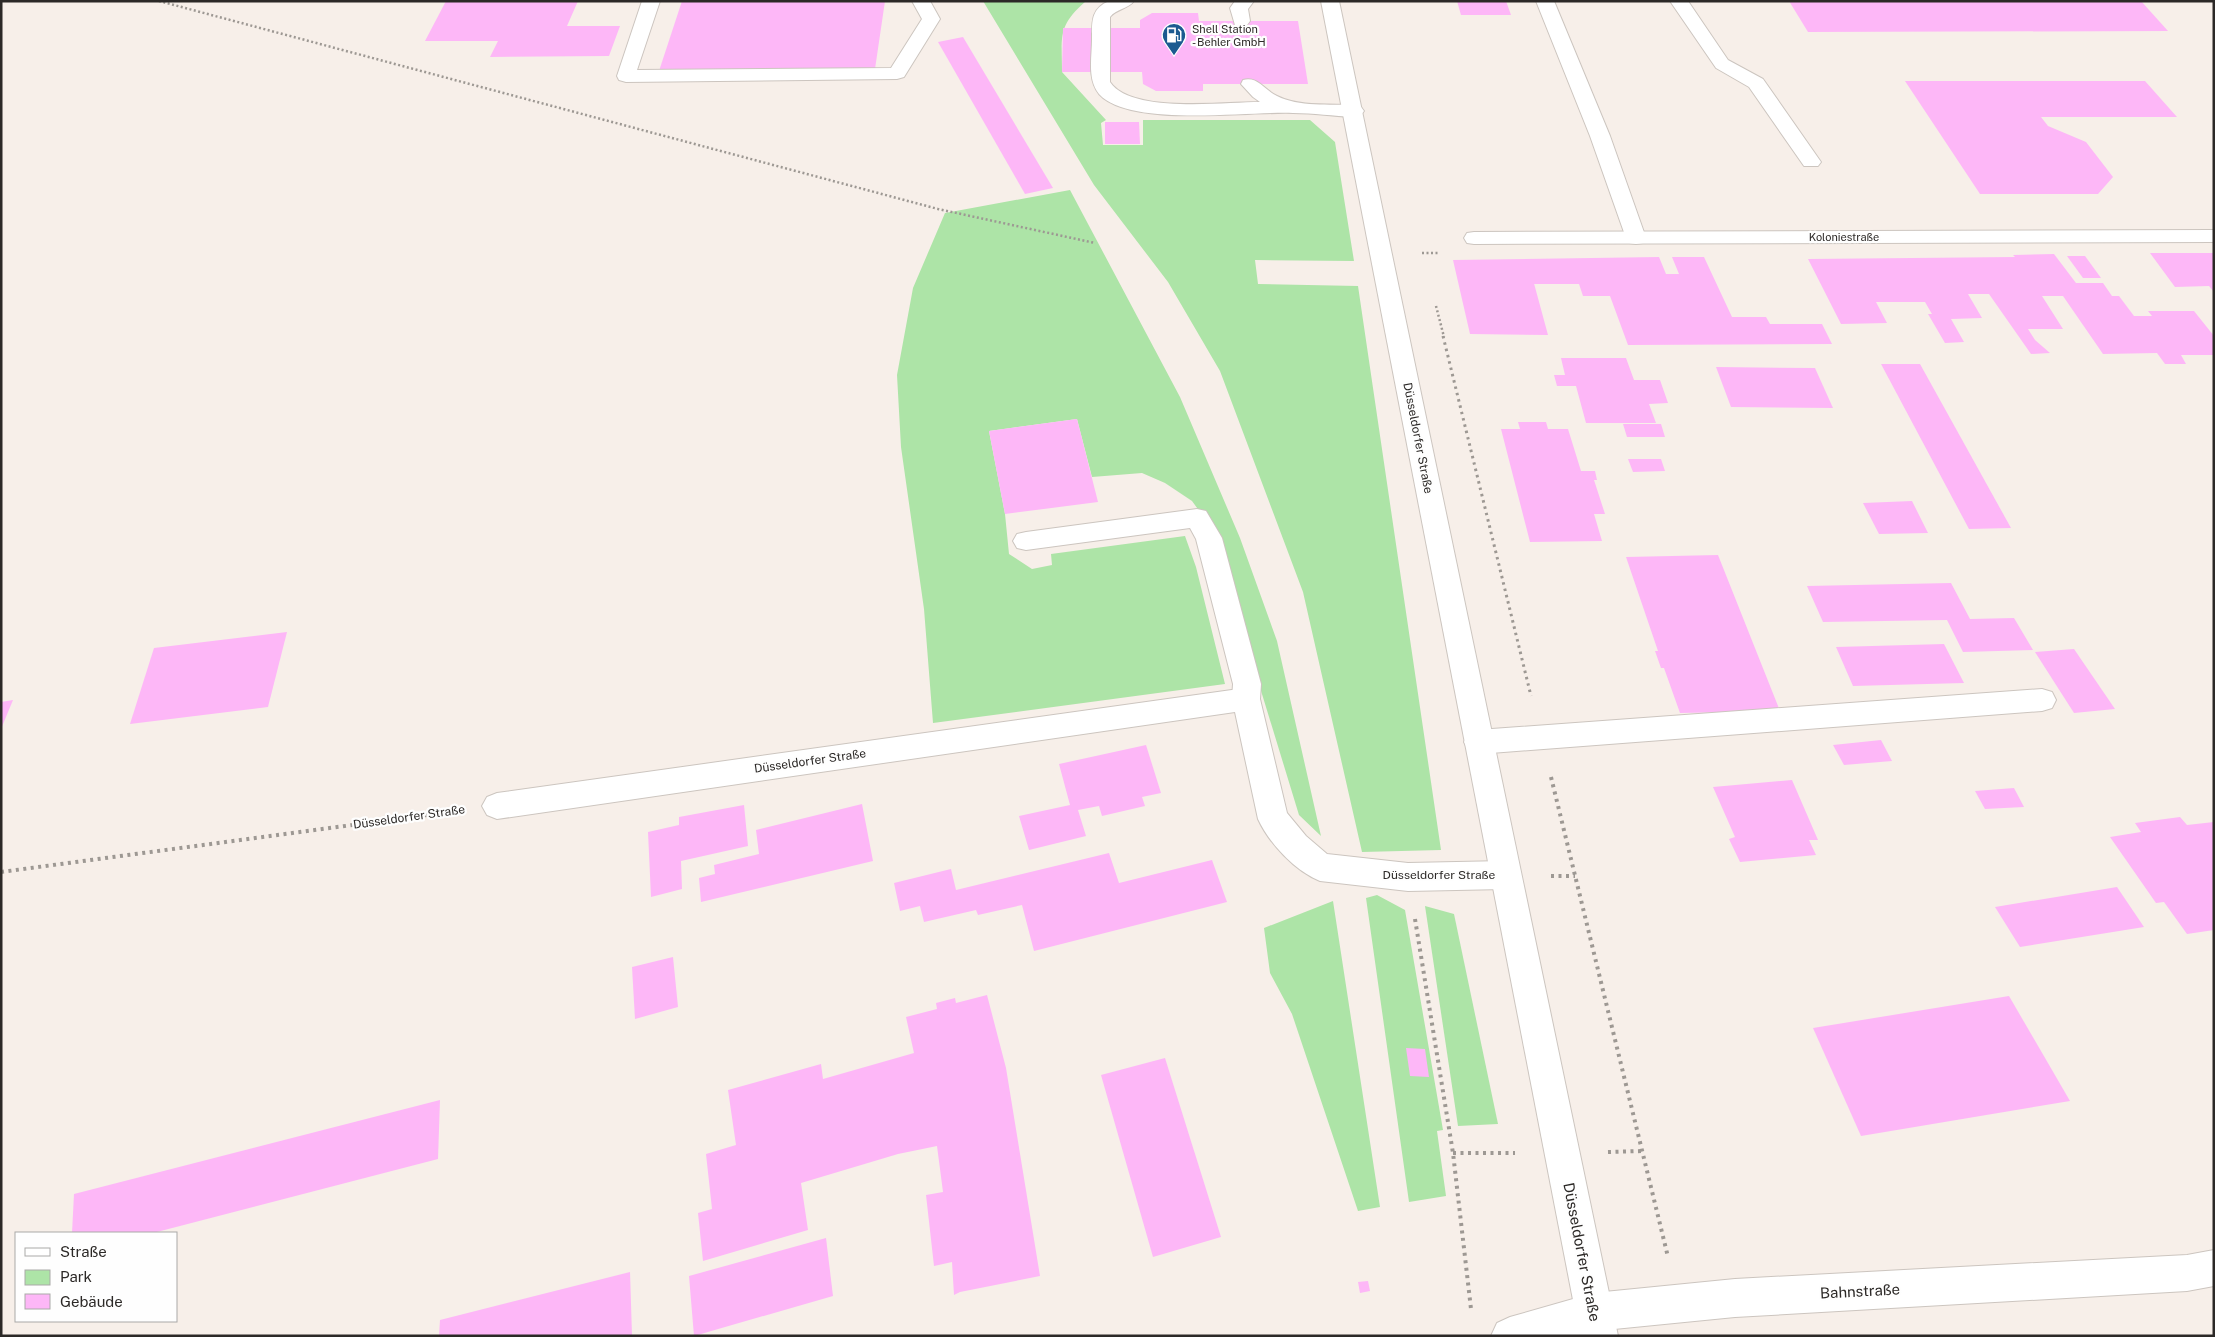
<svg xmlns="http://www.w3.org/2000/svg" width="2215" height="1337" viewBox="0 0 2215 1337" font-family="'Public Sans',sans-serif">
	<style>
		.green { fill: #ade4a7 }
		.building { fill: #fdb7f7 }
		.lines { fill: none; stroke-linecap: round; stroke-linejoin: round }
		.service-casing { stroke: #ccc5bf; stroke-width: 2 }
		.minor-casing { stroke: #ccc5bf; stroke-width: 2 }
		.tertiary-casing { stroke: #ccc5bf; stroke-width: 2 }
		.primary-casing { stroke: #ccc5bf; stroke-width: 2 }
		.path-far2 { stroke: #9d9893; stroke-width: 2.5; stroke-dasharray: 2 2.5; stroke-linecap: butt }
		.path-far1 { stroke: #9d9893; stroke-width: 3; stroke-dasharray: 2.5 4; stroke-linecap: butt }
		.path { stroke: #9d9893; stroke-width: 4; stroke-dasharray: 3 4.5; stroke-linecap: butt }
		.service { fill: #fff; fill-rule: evenodd }
		.minor { fill: #fff; fill-rule: evenodd }
		.tertiary { fill: #fff; fill-rule: evenodd }
		.primary { fill: #fff; fill-rule: evenodd }
		.labels { text-anchor: middle; dominant-baseline: central; stroke-width: 4.5; stroke-linejoin: round; paint-order: stroke }
		.far-poi-label { font-size: 11px; fill: #2c2927; stroke: #fefefe; text-anchor: start }
		.far-street-label { font-size: 11px; fill: #2c2927; stroke: #fefefe }
		.street-label { font-size: 12px; fill: #2c2927; stroke: #fefefe }
		.near-street-label { font-size: 15px; fill: #2c2927; stroke: #fefefe }
	</style>
	<rect width="100%" height="100%" fill="#f7efe9"/>
	<g class="green">
		<path d="M 983,1 L 1086,1 C 1057,26 1062,37 1062,72 L 1106,120 L 1101,123 L 1103,145 L 1143,145 L 1143,120 L 1310,120 L 1335,142 L 1354,261 L 1255,260 L 1258,284 L 1358,286 L 1441,850 L 1362,852 L 1303,592 L 1220,371 L 1168,282 L 1094,185 Z"/>
		<polygon points="1070,190 1180,397 1240,538 1277,641 1321,836 1299,815 1211,527 1192,501 1165,483 1142,473 1092,477 1077,419 989,431 1005,514 1009,554 1032,569 1052,565 1051,554 1185,536 1196,567 1225,684 933,723 924,609 901,447 897,375 913,288 945,213"/>
		<polygon points="1377,895 1405,910 1443,1130 1437,1131 1446,1196 1409,1202 1366,898"/>
		<polygon points="1333,901 1380,1207 1358,1211 1292,1014 1270,973 1264,928"/>
		<polygon points="1425,906 1454,914 1498,1124 1458,1126"/>
	</g>
	<g class="building">
		<polygon points="446,1 578,1 567,26 620,26 609,56 490,57 498,41 425,41"/>
		<polygon points="682,1 885,1 875,69 659,71"/>
		<polygon points="1457,1 1506,1 1511,15 1461,15"/>
		<polygon points="1789,1 2141,1 2168,31 1808,32"/>
		<polygon points="1152,13 1198,13 1199,21 1298,21 1308,84 1203,84 1203,91 1156,91 1143,84 1142,72 1062,72 1063,28 1140,28 1140,20"/>
		<polygon points="963,37 1053,188 1025,194 938,42"/>
		<polygon points="1905,81 2145,81 2177,117 2041,117 2048,126 2086,142 2113,177 2098,194 1980,194"/>
		<polygon points="1105,122 1139,122 1140,144 1105,144"/>
		<polygon points="2150,253 2214,253 2214,292 2209,286 2175,287"/>
		<polygon points="2054,254 2076,283 2103,283 2112,296 2119,296 2134,316 2152,316 2148,311 2194,311 2214,336 2214,355 2181,355 2186,364 2165,364 2157,353 2103,354 2063,296 2042,296 2063,329 2028,329 2035,340 2050,353 2031,354 1989,294 1968,294 1982,318 1951,319 1964,342 1945,343 1928,314 1932,314 1925,302 1876,302 1887,323 1841,324 1808,259 2015,257 2013,255"/>
		<polygon points="2067,256 2085,256 2101,278 2083,278"/>
		<polygon points="1659,257 1666,274 1679,274 1672,257 1704,257 1732,317 1766,317 1770,324 1822,324 1832,344 1628,345 1610,296 1583,296 1579,284 1534,284 1532,276 1548,335 1470,334 1453,260"/>
		<polygon points="1561,358 1626,358 1634,380 1660,380 1668,403 1649,404 1656,423 1586,423 1576,386 1557,386 1554,375 1565,375"/>
		<polygon points="1881,364 1920,364 2011,528 1969,529"/>
		<polygon points="1716,367 1815,368 1833,408 1731,407"/>
		<polygon points="1077,419 1098,502 1005,514 989,431"/>
		<polygon points="1518,422 1546,422 1548,429 1568,429 1581,471 1595,471 1597,480 1594,480 1605,514 1594,514 1602,541 1530,542 1501,429 1520,429"/>
		<polygon points="1623,424 1661,424 1665,437 1627,437"/>
		<polygon points="1628,459 1661,459 1665,471 1633,472"/>
		<polygon points="1912,501 1928,533 1879,534 1863,503"/>
		<polygon points="1718,555 1780,711 1680,713 1664,668 1661,668 1655,651 1658,651 1626,557"/>
		<polygon points="1951,583 1970,619 2014,618 2033,650 1963,652 1947,620 1823,622 1807,586"/>
		<polygon points="287,632 268,707 130,724 154,648"/>
		<polygon points="1944,644 1964,683 1853,686 1836,647"/>
		<polygon points="2074,649 2115,709 2074,713 2035,652"/>
		<polygon points="13,700 1,729 1,702"/>
		<polygon points="1881,740 1892,761 1844,765 1833,745"/>
		<polygon points="1146,745 1161,793 1142,797 1145,806 1102,816 1099,806 1078,810 1086,836 1029,850 1019,816 1070,805 1059,764"/>
		<polygon points="1792,780 1818,840 1809,840 1816,855 1740,862 1729,839 1735,837 1713,787"/>
		<polygon points="2014,788 2024,807 1985,809 1975,791"/>
		<polygon points="862,804 873,861 701,902 699,878 715,874 714,865 759,854 756,830"/>
		<polygon points="744,805 748,846 681,861 682,889 651,897 648,832 679,825 679,817"/>
		<polygon points="2180,817 2187,825 2214,822 2214,930 2187,934 2164,902 2156,903 2110,837 2141,832 2135,823"/>
		<polygon points="1109,853 1119,883 1212,860 1227,902 1034,951 1022,905 978,915 976,910 924,922 920,906 900,911 894,883 951,869 956,890"/>
		<polygon points="2117,887 2144,927 2020,947 1995,907"/>
		<polygon points="673,957 678,1007 635,1019 632,967"/>
		<polygon points="987,995 1006,1068 1040,1276 960,1292 954,1295 952,1262 934,1266 926,1195 943,1192 937,1146 898,1154 801,1183 808,1230 703,1261 698,1213 712,1209 706,1154 736,1145 728,1090 821,1064 823,1079 914,1053 906,1017 937,1009 936,1003 955,998 956,1003"/>
		<polygon points="2009,996 2070,1101 1861,1136 1813,1028"/>
		<polygon points="1406,1048 1425,1049 1429,1077 1410,1076"/>
		<polygon points="1165,1058 1221,1237 1153,1257 1101,1075"/>
		<polygon points="440,1100 438,1159 153,1233 72,1233 74,1194"/>
		<polygon points="826,1238 833,1296 694,1336 689,1276"/>
		<polygon points="630,1272 632,1336 439,1336 440,1320"/>
		<polygon points="1368,1281 1370,1291 1360,1293 1358,1282"/>
	</g>
	<g class="lines">
		<g class="service-casing">
			<g id="service">
				<polygon points="642,1 660,1 637,70 891,68 922,19 912,1 930,1 940,19 904,77 897,79 626,82 619,80 617,76"/>
				<path d="M 1109,1 L 1134,1 C 1128,9 1116,9 1110,17 L 1110,82 C 1131,114 1225,102 1260,102 L 1253,97 L 1241,84 L 1243,80 C 1258,76 1264,90 1277,96 C 1299,107 1329,104 1354,105 L 1361,107 L 1364,111 L 1361,115 L 1354,117 C 1334,116 1313,113 1293,113 C 1248,111 1130,128 1099,94 C 1087,79 1092,57 1092,39 C 1092,21 1091,9 1109,1 Z"/>
				<polygon points="1235,1 1254,1 1248,9 1250,21 1247,25 1235,25 1230,8"/>
				<polygon points="1536,1 1554,1 1610,136 1646,238 1643,243 1636,244 1629,243 1626,238 1590,136"/>
				<polygon points="1670,1 1688,1 1728,60 1763,79 1821,162 1818,166 1804,166 1749,87 1716,68"/>
				<polygon points="1197,509 1206,511 1222,538 1261,684 1260,699 1256,707 1246,710 1236,707 1232,699 1233,684 1196,539 1190,528 1026,550 1017,548 1013,541 1017,534 1026,532"/>
				<polygon points="2042,689 2052,692 2056,700 2052,708 2042,711 1478,754 1468,750 1464,742 1468,734 1478,730"/>
			</g>
		</g>
		<g class="minor-casing">
			<g id="minor">
				<polygon points="2214,230 2214,242 1474,244 1467,243 1464,238 1467,233 1474,232"/>
				<path d="M 1246,688 L 1256,691 L 1260,699 L 1287,813 L 1306,836 L 1327,854 L 1408,863 L 1505,861 L 1516,865 L 1520,875 L 1516,885 L 1505,889 L 1408,891 L 1320,881 C 1295,871 1269,843 1258,819 L 1235,712 L 497,819 L 487,815 L 482,806 L 487,797 L 497,793 Z"/>
			</g>
		</g>
		<g class="tertiary-casing">
			<polygon id="tertiary" points="2214,1250 2214,1286 2187,1291 1735,1317 1594,1331 1576,1336 1491,1336 1497,1323 1510,1317 1594,1293 1735,1279 2187,1255"/>
		</g>
		<g class="primary-casing">
			<polygon id="primary" points="1321,1 1339,1 1618,1336 1580,1336"/>
		</g>
		<g class="path-far2">
			<polyline points="159,1 938,209 1095,243"/>
			<polyline points="1422,253 1440,253"/>
			<polyline points="1436,306 1444,337"/>
		</g>
		<polyline class="path-far1" points="1443,336 1531,696"/>
		<g class="path">
			<polyline points="1551,777 1668,1257"/>
			<polyline points="1,872 457,811"/>
			<polyline points="1551,876 1575,876"/>
			<polyline points="1415,919 1453,1153 1471,1309"/>
			<polyline points="1608,1152 1643,1151"/>
			<polyline points="1453,1153 1515,1153"/>
		</g>
		<use href="#service" class="service"/>
		<use href="#minor" class="minor"/>
		<use href="#tertiary" class="tertiary"/>
		<use href="#primary" class="primary"/>
	</g>
	<defs>
		<g id="fuel-pin" transform="scale(1.25)"><path d="M0 17L-7.5 6A9.5 9.5 0 1 1 7.5 6Z" fill="#1c5a90" stroke="#fefefe"/><path d="M-5.5-6h7V0h2V4h1.3V-2.5L3-4.5l.8-.8L6-3V5H2.5V1h-1V6h-7ZM-4.2-4.7v3.2H.2V-4.7Z" fill="#fff"/></g>
	</defs>
	<g fill-rule="evenodd">
		<use href="#fuel-pin" x="1174" y="35"/>
	</g>
	<g class="labels">
		<g class="far-poi-label">
			<text x="1192" y="29">Shell Station<tspan x="1192" dy="13">- Behler GmbH</tspan></text>
		</g>
		<g class="far-street-label">
			<text x="1844" y="237">Koloniestraße</text>
		</g>
		<g class="street-label">
			<text transform="translate(1418 438) rotate(79)">Düsseldorfer Straße</text>
			<text transform="translate(810 761) rotate(-8)">Düsseldorfer Straße</text>
			<text transform="translate(409 817) rotate(-8)">Düsseldorfer Straße</text>
			<text x="1439" y="875">Düsseldorfer Straße</text>
		</g>
		<g class="near-street-label">
			<text transform="translate(1582 1252) rotate(79)">Düsseldorfer Straße</text>
			<text transform="translate(1860 1291) rotate(-3)">Bahnstraße</text>
		</g>
	</g>
	<rect width="2215" height="1337" fill="none" stroke="#2c2927" stroke-width="5"/>
	<rect x="15" y="1232" width="162" height="90" fill="#fefefe" stroke="#aaa9a8"/>
	<rect x="25" y="1248" width="25" height="8" fill="#ffffff" stroke="#aaa9a8"/>
	<text x="60" y="1257" font-size="15" fill="#2c2927">Straße</text>
	<rect x="25" y="1270" width="25" height="15" fill="#ade4a7" stroke="#aaa9a8"/>
	<text x="60" y="1282" font-size="15" fill="#2c2927">Park</text>
	<rect x="25" y="1294" width="25" height="15" fill="#fdb7f7" stroke="#aaa9a8"/>
	<text x="60" y="1307" font-size="15" fill="#2c2927">Gebäude</text>
</svg>
